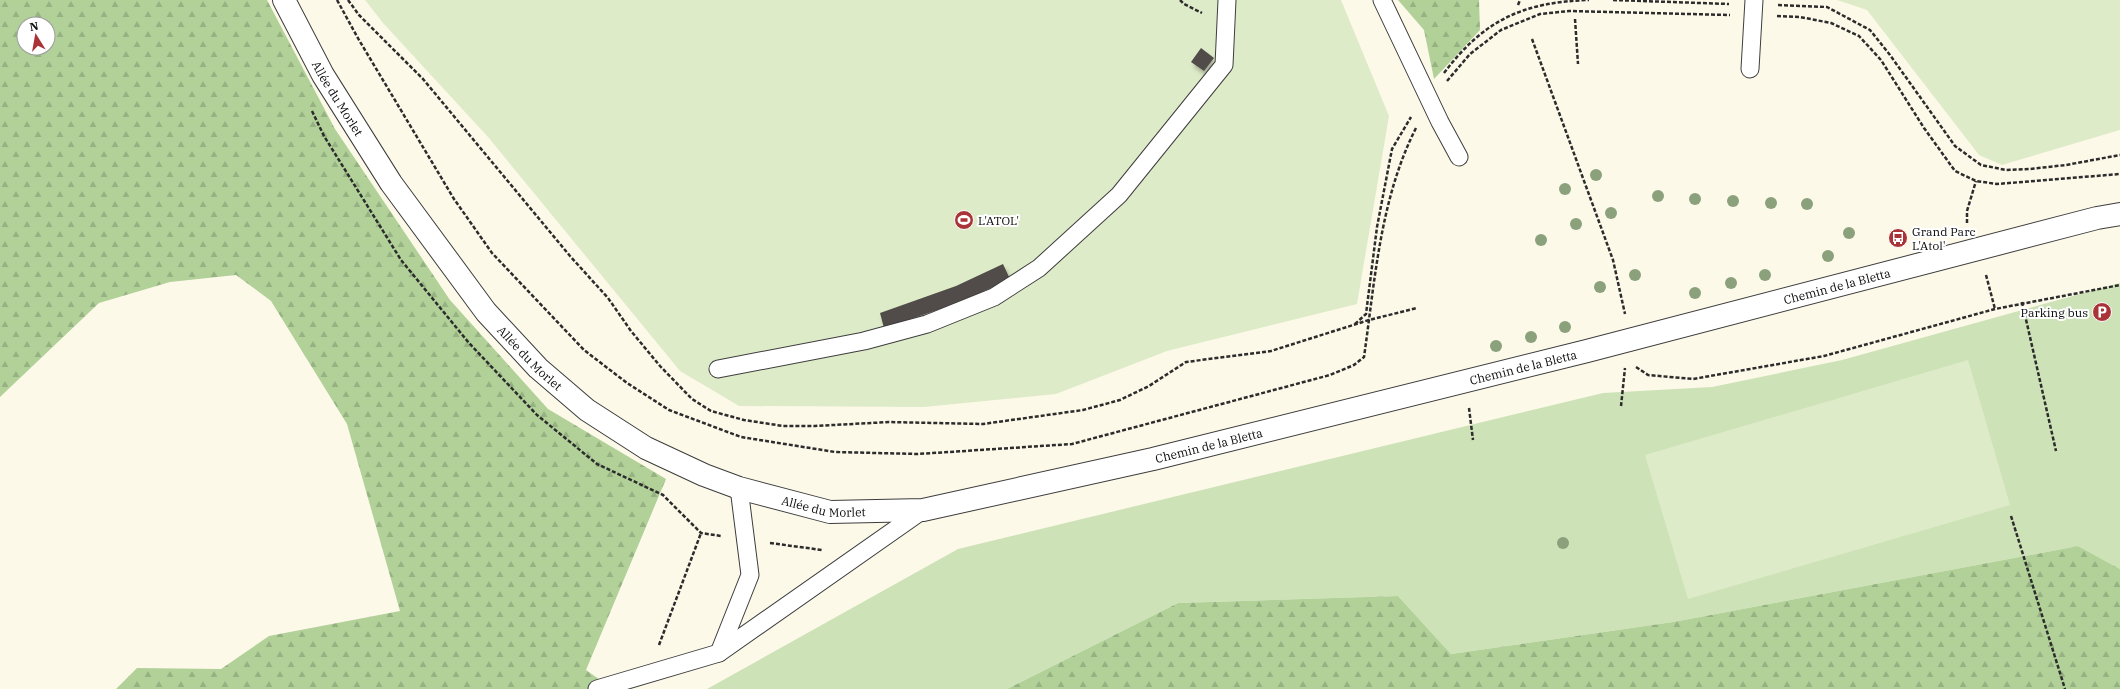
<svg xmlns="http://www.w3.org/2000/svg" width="2120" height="689" viewBox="0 0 2120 689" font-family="'IBM Plex Serif',serif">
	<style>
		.grass { fill: #cde2b7 }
		.forest { fill: url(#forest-firs); fill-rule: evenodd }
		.pitch { fill: #deebc8 }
		.building { fill: #514b48; filter: url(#shadow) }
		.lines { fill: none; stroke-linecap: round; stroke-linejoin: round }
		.service-casing { stroke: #3d3d3d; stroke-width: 19 }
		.minor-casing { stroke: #3d3d3d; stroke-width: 24 }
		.path { stroke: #2c2c2c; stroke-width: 2.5; stroke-dasharray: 4 2; stroke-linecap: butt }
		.service { stroke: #fff; stroke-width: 17 }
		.minor { stroke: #fff; stroke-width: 22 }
		.tree { fill: #8ba17c }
		.labels { text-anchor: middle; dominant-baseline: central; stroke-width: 4; stroke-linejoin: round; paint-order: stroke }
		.street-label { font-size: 12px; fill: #0a0a0a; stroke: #fff }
		.poi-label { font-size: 12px; fill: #0a0a0a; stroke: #fff; text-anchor: start }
	</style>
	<defs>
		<pattern id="forest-firs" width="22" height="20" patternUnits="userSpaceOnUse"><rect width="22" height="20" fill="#b1d199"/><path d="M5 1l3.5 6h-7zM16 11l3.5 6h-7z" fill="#97b282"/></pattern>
		<filter id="shadow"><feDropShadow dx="2.5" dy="4.5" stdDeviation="2" flood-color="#0004"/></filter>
	</defs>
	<rect width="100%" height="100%" fill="#fdf9e9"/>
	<polygon class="grass" points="2120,283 2120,569 2078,546 1673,622 1451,654 1398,596 1178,603 1007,689 707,689 958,549 1603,393 1712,387 1842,360"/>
	<g class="forest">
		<path d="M 0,0 L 267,0 L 335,129 L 450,300 L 548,409 L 666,479 L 586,670 L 613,689 L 116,689 L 137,668 L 221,669 L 269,636 L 400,611 L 347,424 L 271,301 L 236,275 L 170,282 L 99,303 L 0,397 ZM 24,24 L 48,24 L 48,48 L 24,48 Z"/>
		<polygon points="1398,0 1479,0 1480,30 1434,79 1424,30"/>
		<polygon points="2078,546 2120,569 2120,689 1007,689 1178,603 1398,596 1451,654 1673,622"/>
	</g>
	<g class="pitch">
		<polygon points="365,0 1341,0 1389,116 1357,304 1167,351 1056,394 924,407 739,406 680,371 488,137 383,23"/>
		<polygon points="1837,0 2120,0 2120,130 2002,165 1979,155 1867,10"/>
		<polygon points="1968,360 2010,505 1688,599 1645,455"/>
	</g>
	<g class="building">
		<polygon points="1201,48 1214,58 1204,71 1191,62"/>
		<polygon points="1003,264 1010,279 961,302 884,328 880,313 956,286"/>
	</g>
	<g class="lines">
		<g class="service-casing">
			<g id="service">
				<polyline points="1382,0 1440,122 1459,157"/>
				<polyline points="1750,69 1754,0"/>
				<polyline points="718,369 864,341 927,324 994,297 1039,268 1119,195 1224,65 1227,0"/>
				<polyline points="719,653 750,575 739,488"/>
				<polyline points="597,689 719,653 923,510"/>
			</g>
		</g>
		<g class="minor-casing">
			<g id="minor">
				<path id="s1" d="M 284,0 L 323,75 L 391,183 L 486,312 L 538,368 L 587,410 L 646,448 L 704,475 L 739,488 L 830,512 L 923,510 L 1153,459 L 1587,351 L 2097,218 L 2120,214"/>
			</g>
		</g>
		<g class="path">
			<path d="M 337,0 L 359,40 L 454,199 L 492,253 L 584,350 L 627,383 L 669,410 L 741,437 L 835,452 L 918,454 L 1072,444 L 1330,375 L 1354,365 L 1364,357 C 1375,280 1380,199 1416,128"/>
			<polyline points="348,0 359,15 423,79 570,256 608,298 631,331 660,366 692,399 711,411 744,420 783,426 815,426 889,422 983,424 1083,410 1120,400 1149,386 1186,362 1271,351 1369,320 1417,308"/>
			<polyline points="1180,0 1184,4 1202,13"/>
			<polyline points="1613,0 1729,4"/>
			<polyline points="1518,5 1520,0"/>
			<polyline points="1778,5 1827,7 1870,30 1890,55 1955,146 1981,165 2006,170 2030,169 2066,165 2120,155"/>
			<polyline points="1777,16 1800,17 1831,23 1859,36 1881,60 1924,128 1955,171 1976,181 1997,184 2120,174"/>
			<polyline points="1575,19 1578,64"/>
			<polyline points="1532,39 1613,260 1625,314"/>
			<path d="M 1444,73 C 1484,20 1523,2 1589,0"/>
			<polyline points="1447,81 1470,54 1501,30 1540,14 1569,11 1730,15"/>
			<polyline points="312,111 324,136 401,260 469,343 537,415 597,464 663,495 701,533 721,536"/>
			<polyline points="1967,223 1967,211 1976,181"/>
			<polyline points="1986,275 1995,309"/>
			<polyline points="2022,302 2056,451"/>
			<polyline points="1355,324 1366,314 1377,227 1392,149 1411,117"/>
			<polyline points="1636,367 1648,375 1693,379 1824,356 1995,309 2120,285"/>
			<polyline points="1621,406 1625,368"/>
			<polyline points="1469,408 1473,440"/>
			<polyline points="2011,516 2065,689"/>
			<polyline points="770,543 822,550"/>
			<polyline points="659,645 701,533"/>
		</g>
		<use href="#service" class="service"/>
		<use href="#minor" class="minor"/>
	</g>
	<g class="tree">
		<circle cx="1596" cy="175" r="6"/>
		<circle cx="1565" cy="189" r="6"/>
		<circle cx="1658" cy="196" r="6"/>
		<circle cx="1695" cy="199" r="6"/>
		<circle cx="1733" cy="201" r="6"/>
		<circle cx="1771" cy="203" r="6"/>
		<circle cx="1807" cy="204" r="6"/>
		<circle cx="1611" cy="213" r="6"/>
		<circle cx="1576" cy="224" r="6"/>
		<circle cx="1849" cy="233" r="6"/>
		<circle cx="1541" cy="240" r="6"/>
		<circle cx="1828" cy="256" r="6"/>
		<circle cx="1635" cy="275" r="6"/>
		<circle cx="1765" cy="275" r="6"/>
		<circle cx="1731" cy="283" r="6"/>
		<circle cx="1600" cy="287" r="6"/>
		<circle cx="1695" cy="293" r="6"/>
		<circle cx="1565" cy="327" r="6"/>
		<circle cx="1531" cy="337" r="6"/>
		<circle cx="1496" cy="346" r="6"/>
		<circle cx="1563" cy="543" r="6"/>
	</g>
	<defs>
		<g id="stadium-disc" transform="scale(1)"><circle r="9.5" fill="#a93337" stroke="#fff"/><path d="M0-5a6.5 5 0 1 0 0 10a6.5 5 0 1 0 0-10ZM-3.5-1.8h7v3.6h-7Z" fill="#fff"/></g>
		<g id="bus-disc" transform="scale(1)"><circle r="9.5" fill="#a93337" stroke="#fff"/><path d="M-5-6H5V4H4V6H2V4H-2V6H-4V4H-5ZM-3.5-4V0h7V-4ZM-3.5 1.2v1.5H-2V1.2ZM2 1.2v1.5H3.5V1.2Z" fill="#fff"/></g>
		<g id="parking-disc" transform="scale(1)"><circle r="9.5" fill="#a93337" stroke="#fff"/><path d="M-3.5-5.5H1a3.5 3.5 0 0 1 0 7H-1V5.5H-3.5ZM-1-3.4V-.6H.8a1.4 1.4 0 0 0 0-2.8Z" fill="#fff"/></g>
	</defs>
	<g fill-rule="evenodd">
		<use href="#stadium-disc" x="964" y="220"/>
		<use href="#bus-disc" x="1898" y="238"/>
		<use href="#parking-disc" x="2102" y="312"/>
	</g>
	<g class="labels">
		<g class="street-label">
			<text stroke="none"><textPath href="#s1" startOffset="112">Allée du Morlet</textPath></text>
			<text stroke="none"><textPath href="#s1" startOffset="1813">Chemin de la Bletta</textPath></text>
			<text stroke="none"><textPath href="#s1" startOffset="436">Allée du Morlet</textPath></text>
			<text stroke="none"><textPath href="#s1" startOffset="1489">Chemin de la Bletta</textPath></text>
			<text stroke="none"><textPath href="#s1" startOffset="1165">Chemin de la Bletta</textPath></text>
			<text stroke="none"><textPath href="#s1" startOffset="772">Allée du Morlet</textPath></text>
		</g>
		<g class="poi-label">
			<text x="978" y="220">L'ATOL'</text>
			<text x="1912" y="231">Grand Parc<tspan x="1912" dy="14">L'Atol'</tspan></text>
			<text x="2088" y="312" text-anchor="end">Parking bus</text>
		</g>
	</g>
	<g transform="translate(36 36) rotate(349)"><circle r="19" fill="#ffffff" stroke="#9d9d9d"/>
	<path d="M0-3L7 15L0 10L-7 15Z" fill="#a93337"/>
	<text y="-6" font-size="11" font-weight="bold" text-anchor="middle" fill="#0a0a0a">N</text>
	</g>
</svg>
